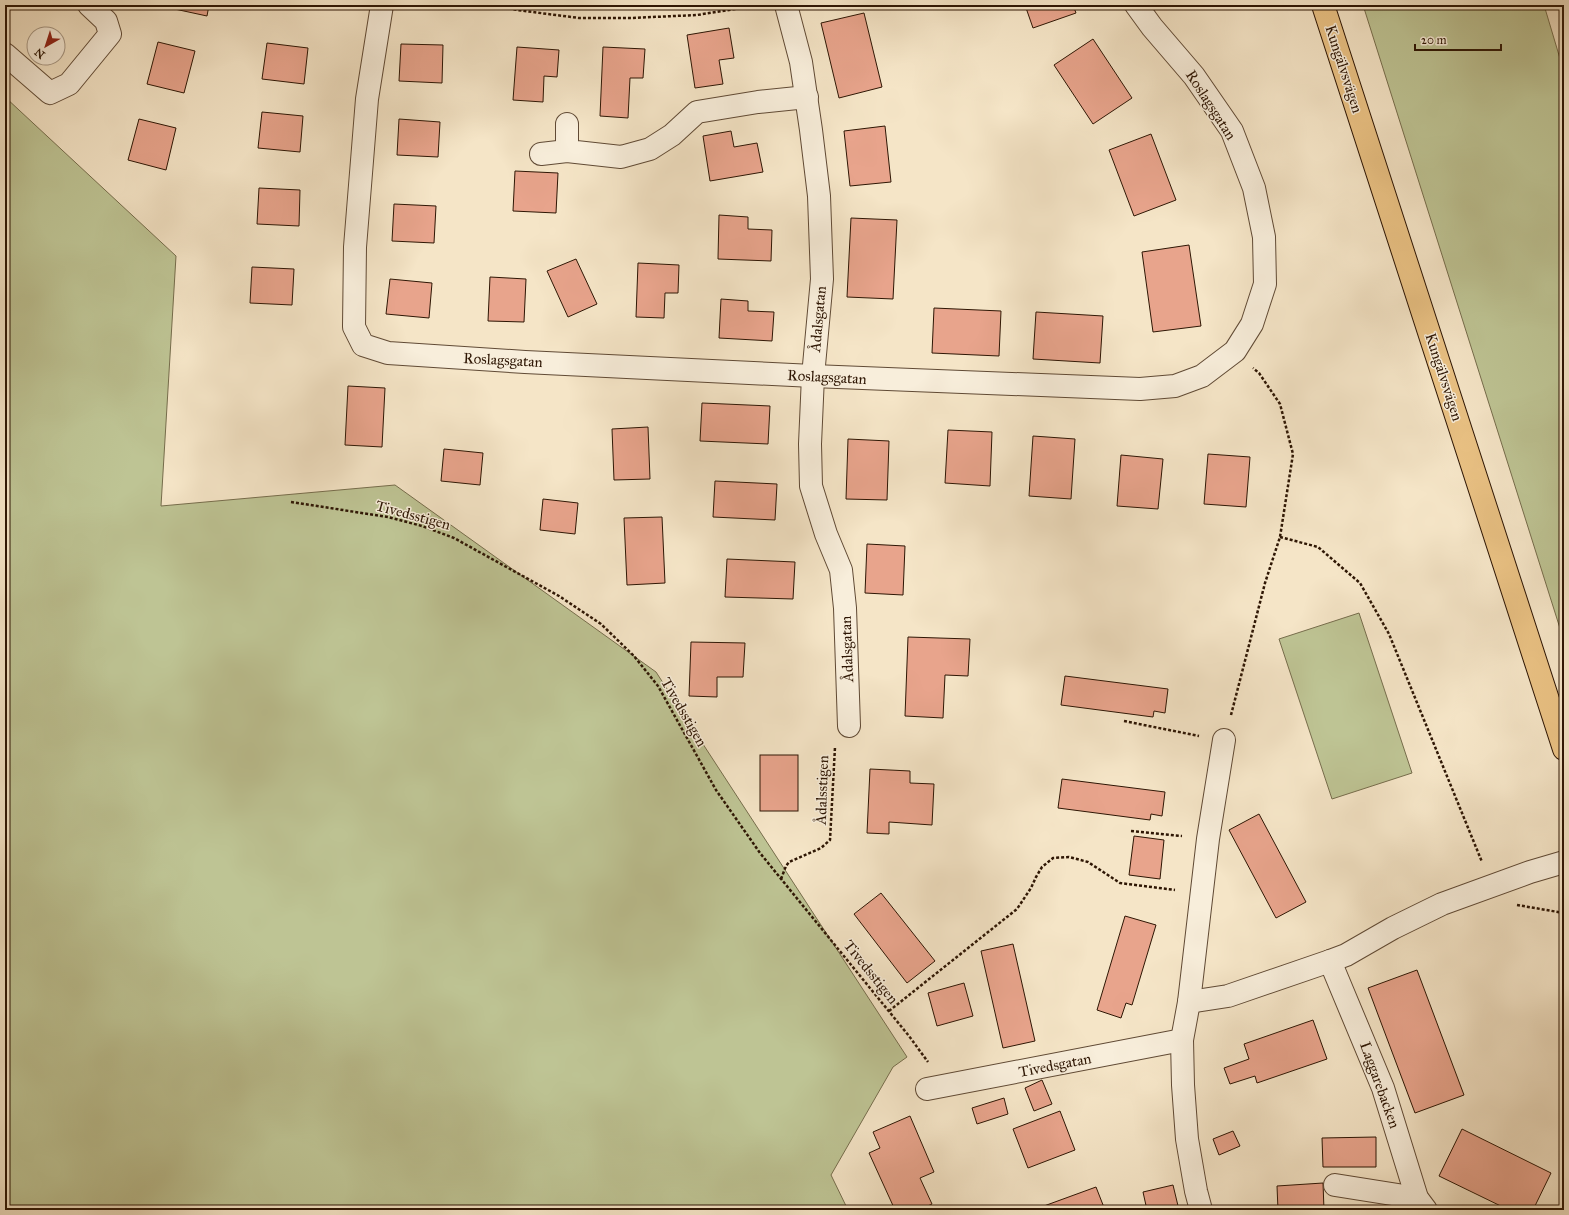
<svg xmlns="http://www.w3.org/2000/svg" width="1569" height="1215" viewBox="0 0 1569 1215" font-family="'IM FELL Great Primer',serif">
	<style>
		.green { fill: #bec494; stroke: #766d4c }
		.building { fill: #e8a48c; stroke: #2e1604 }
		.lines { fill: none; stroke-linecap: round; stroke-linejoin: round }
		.minor-casing { stroke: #604a35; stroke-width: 24 }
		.major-casing { stroke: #2e1604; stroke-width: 24 }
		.path { stroke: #2e1604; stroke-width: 2.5; stroke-dasharray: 3 2; stroke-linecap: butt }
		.minor { stroke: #f8eedb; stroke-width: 22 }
		.major { stroke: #eac284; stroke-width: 22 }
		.labels { text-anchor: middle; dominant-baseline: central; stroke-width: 3; stroke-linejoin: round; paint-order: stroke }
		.street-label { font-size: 15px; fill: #2e1604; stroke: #f8eedb }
	</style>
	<rect width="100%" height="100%" fill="#f5e5c7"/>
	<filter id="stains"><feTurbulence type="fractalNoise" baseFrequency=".005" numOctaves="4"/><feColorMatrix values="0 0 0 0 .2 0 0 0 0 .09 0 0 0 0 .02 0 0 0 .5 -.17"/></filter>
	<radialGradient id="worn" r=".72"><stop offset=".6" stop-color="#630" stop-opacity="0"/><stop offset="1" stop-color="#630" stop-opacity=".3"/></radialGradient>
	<g class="green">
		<polygon points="1363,5 1544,5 1564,72 1564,641"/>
		<polygon points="5,97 176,256 161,506 395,485 656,672 907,1057 893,1067 831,1175 848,1210 5,1210"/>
		<polygon points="1359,613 1412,773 1332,799 1279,639"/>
	</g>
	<g class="building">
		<polygon points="171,5 209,5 207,16 170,8"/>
		<polygon points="278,5 315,5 314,9"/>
		<polygon points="1025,5 1073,5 1076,13 1033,28"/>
		<polygon points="864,13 882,87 839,98 821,23"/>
		<polygon points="729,28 734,58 719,60 723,84 695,88 687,35"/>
		<polygon points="1093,39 1132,98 1093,124 1054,65"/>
		<polygon points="158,42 195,51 184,93 147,84"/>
		<polygon points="267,43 308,48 304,84 262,79"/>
		<polygon points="401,44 443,45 442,83 399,81"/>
		<polygon points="517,47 559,50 557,77 544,76 543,102 513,100"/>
		<polygon points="603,47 645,49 643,78 630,78 628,118 600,116"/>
		<polygon points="262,112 303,116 300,152 258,148"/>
		<polygon points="139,119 176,128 166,170 128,160"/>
		<polygon points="399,119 440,122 438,157 397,155"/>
		<polygon points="885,126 891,182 850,186 844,131"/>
		<polygon points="731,131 734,147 757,143 763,172 710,181 703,136"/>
		<polygon points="1151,134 1176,200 1134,216 1109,150"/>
		<polygon points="515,171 558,173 556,213 513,211"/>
		<polygon points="259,188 300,190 299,226 257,224"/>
		<polygon points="394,204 436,206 434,243 392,241"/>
		<polygon points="719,215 748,217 748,229 772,230 771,261 718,259"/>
		<polygon points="851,218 897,220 893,299 847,297"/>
		<polygon points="1189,245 1201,326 1153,332 1142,252"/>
		<polygon points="576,259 597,304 568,317 547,271"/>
		<polygon points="638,263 679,265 678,293 665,293 664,318 636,317"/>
		<polygon points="252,267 294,269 292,305 250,303"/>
		<polygon points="490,277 526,279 524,322 488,321"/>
		<polygon points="390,279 432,283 429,318 386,314"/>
		<polygon points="721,299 748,301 748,311 774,312 772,341 719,338"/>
		<polygon points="934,308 1001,311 999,356 932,353"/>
		<polygon points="1036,312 1103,316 1100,363 1033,359"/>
		<polygon points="348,386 385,388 382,447 345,445"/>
		<polygon points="702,403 770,406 768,444 700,441"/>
		<polygon points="648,427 650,479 614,480 612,429"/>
		<polygon points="948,430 992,432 990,486 945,483"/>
		<polygon points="1033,436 1075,439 1071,499 1029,496"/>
		<polygon points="848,439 889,441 887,500 846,499"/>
		<polygon points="444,449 483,453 480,485 441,481"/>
		<polygon points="1208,454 1250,457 1246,507 1204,504"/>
		<polygon points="1121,455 1163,459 1158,509 1117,506"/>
		<polygon points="715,481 777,484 775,520 713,517"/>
		<polygon points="543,499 578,503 575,534 540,530"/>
		<polygon points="662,517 665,583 627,585 624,518"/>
		<polygon points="867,544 905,546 903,595 865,593"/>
		<polygon points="727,559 795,562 793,599 725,597"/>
		<polygon points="908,637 970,639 968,676 945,675 943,718 905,716"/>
		<polygon points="691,642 745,643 743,677 717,677 717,697 689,696"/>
		<polygon points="1065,676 1168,689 1165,713 1154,711 1153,717 1061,705"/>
		<rect x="760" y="755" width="38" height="56"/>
		<polygon points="870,769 910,771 910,783 934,784 932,825 889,822 889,834 867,833"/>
		<polygon points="1062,779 1165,792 1162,816 1151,814 1150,820 1058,808"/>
		<polygon points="1259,814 1306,902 1276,918 1229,830"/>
		<polygon points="1134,836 1164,840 1160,879 1129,875"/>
		<polygon points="881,893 935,961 907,983 854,914"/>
		<polygon points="1125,916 1156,925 1132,1005 1126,1003 1121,1018 1097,1010"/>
		<polygon points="1013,944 1035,1041 1003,1048 981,951"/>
		<polygon points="1417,970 1464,1095 1415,1113 1368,988"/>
		<polygon points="964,983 973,1016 937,1026 928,993"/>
		<polygon points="1313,1020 1327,1059 1257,1083 1255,1076 1230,1084 1224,1068 1249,1059 1244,1044"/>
		<polygon points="1042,1080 1052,1104 1034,1111 1025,1088"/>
		<polygon points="1004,1098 1008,1114 977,1124 972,1108"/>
		<polygon points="1060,1111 1075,1150 1028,1168 1013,1129"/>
		<polygon points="910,1116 934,1172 920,1178 932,1204 919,1210 895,1210 869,1153 880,1148 873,1132"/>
		<polygon points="1462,1129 1551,1173 1533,1210 1509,1210 1439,1176"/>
		<polygon points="1233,1131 1240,1146 1219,1155 1213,1139"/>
		<polygon points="1376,1137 1376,1167 1323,1167 1322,1138"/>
		<polygon points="1323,1183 1324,1210 1278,1210 1277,1186"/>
		<polygon points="1173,1185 1179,1210 1147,1210 1143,1192"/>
		<polygon points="1096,1187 1105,1210 1033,1210"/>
	</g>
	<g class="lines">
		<g class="minor-casing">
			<g id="minor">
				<polyline points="382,5 367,99 355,247 354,327 363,345 388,353 525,362 813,376 1140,389 1175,386 1202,376 1235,351 1252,324 1265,284 1264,237 1254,188 1232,131 1194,76 1152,27 1136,5"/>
				<polyline points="786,5 801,62 811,130 819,196 822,279 813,376 810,444 811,486 826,534 841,570 845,608 849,726"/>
				<polyline points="5,54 50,93 69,84 110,34 106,21 89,5"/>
				<polyline points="567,124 567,151 621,157 650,149 672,135 697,112 758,102 807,97"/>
				<polyline points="541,154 567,151"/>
				<polyline points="1330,961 1383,1088 1417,1198 1426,1210"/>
				<polyline points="1189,1002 1228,996 1330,961 1346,955 1393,928 1442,904 1530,872 1564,862"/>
				<polyline points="927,1089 1182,1040"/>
				<polyline points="1335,1185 1417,1198"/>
				<polyline points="1201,1210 1196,1191 1187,1139 1183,1085 1182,1040 1189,1002 1208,839 1224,740"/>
			</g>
		</g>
		<g class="major-casing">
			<polyline id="major" points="1323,5 1564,749"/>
		</g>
		<g class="path">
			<polyline points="494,5 517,10 579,18 631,18 697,15 760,5"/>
			<polyline points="291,502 388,517 422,526 454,538 559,596 601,624 634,656 658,686 716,790 760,853 909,1036 928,1062"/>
			<polyline points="1280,537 1318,547 1360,583 1389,634 1482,862"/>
			<polyline points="1231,715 1265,583 1280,537 1293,454 1280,404 1259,373 1253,368"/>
			<polyline points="1124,721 1199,736"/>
			<polyline points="1131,831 1182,836"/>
			<polyline points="781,879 786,866 789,862 821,848 830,840 835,747"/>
			<polyline points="1517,905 1564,913"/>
			<polyline points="889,1011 1017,909 1031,888 1036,877 1042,867 1053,858 1069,857 1088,862 1120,883 1175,890"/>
		</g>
		<use href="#minor" class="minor"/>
		<use href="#major" class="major"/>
	</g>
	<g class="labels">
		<g class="street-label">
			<text transform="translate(1344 69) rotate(72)">Kungälvsvägen</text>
			<text transform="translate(1211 105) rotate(57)">Roslagsgatan</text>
			<text transform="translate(818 319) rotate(-85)">Ådalsgatan</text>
			<text transform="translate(503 360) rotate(3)">Roslagsgatan</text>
			<text transform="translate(827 377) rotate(3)">Roslagsgatan</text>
			<text transform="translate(1444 377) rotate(72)">Kungälvsvägen</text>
			<text transform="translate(413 515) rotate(15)">Tivedsstigen</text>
			<text transform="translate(847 649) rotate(-92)">Ådalsgatan</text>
			<text transform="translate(684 712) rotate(60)">Tivedsstigen</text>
			<text transform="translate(822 790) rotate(-88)">Ådalsstigen</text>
			<text transform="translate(871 972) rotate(51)">Tivedsstigen</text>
			<text transform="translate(1055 1065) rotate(-11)">Tivedsgatan</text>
			<text transform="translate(1380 1085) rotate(70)">Laggarebacken</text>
		</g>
	</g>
	<rect width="1569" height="1215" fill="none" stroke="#f5e5c7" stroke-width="20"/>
	<rect x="6" y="6" width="1557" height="1203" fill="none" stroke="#2e1604" stroke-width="2"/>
	<rect x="10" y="10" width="1549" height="1195" fill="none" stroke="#2e1604"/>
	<g transform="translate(46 46) rotate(219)"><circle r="19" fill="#f8eedb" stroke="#a79885"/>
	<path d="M0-3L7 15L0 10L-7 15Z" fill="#8f2418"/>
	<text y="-6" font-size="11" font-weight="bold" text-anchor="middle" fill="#2e1604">N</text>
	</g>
	<path d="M1415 44v6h86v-6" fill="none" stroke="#2e1604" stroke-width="2"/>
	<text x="1421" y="44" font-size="12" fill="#2e1604" stroke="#f8eedb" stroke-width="3" paint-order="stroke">20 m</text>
	<rect width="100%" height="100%" filter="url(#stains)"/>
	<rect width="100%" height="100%" fill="url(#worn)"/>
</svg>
